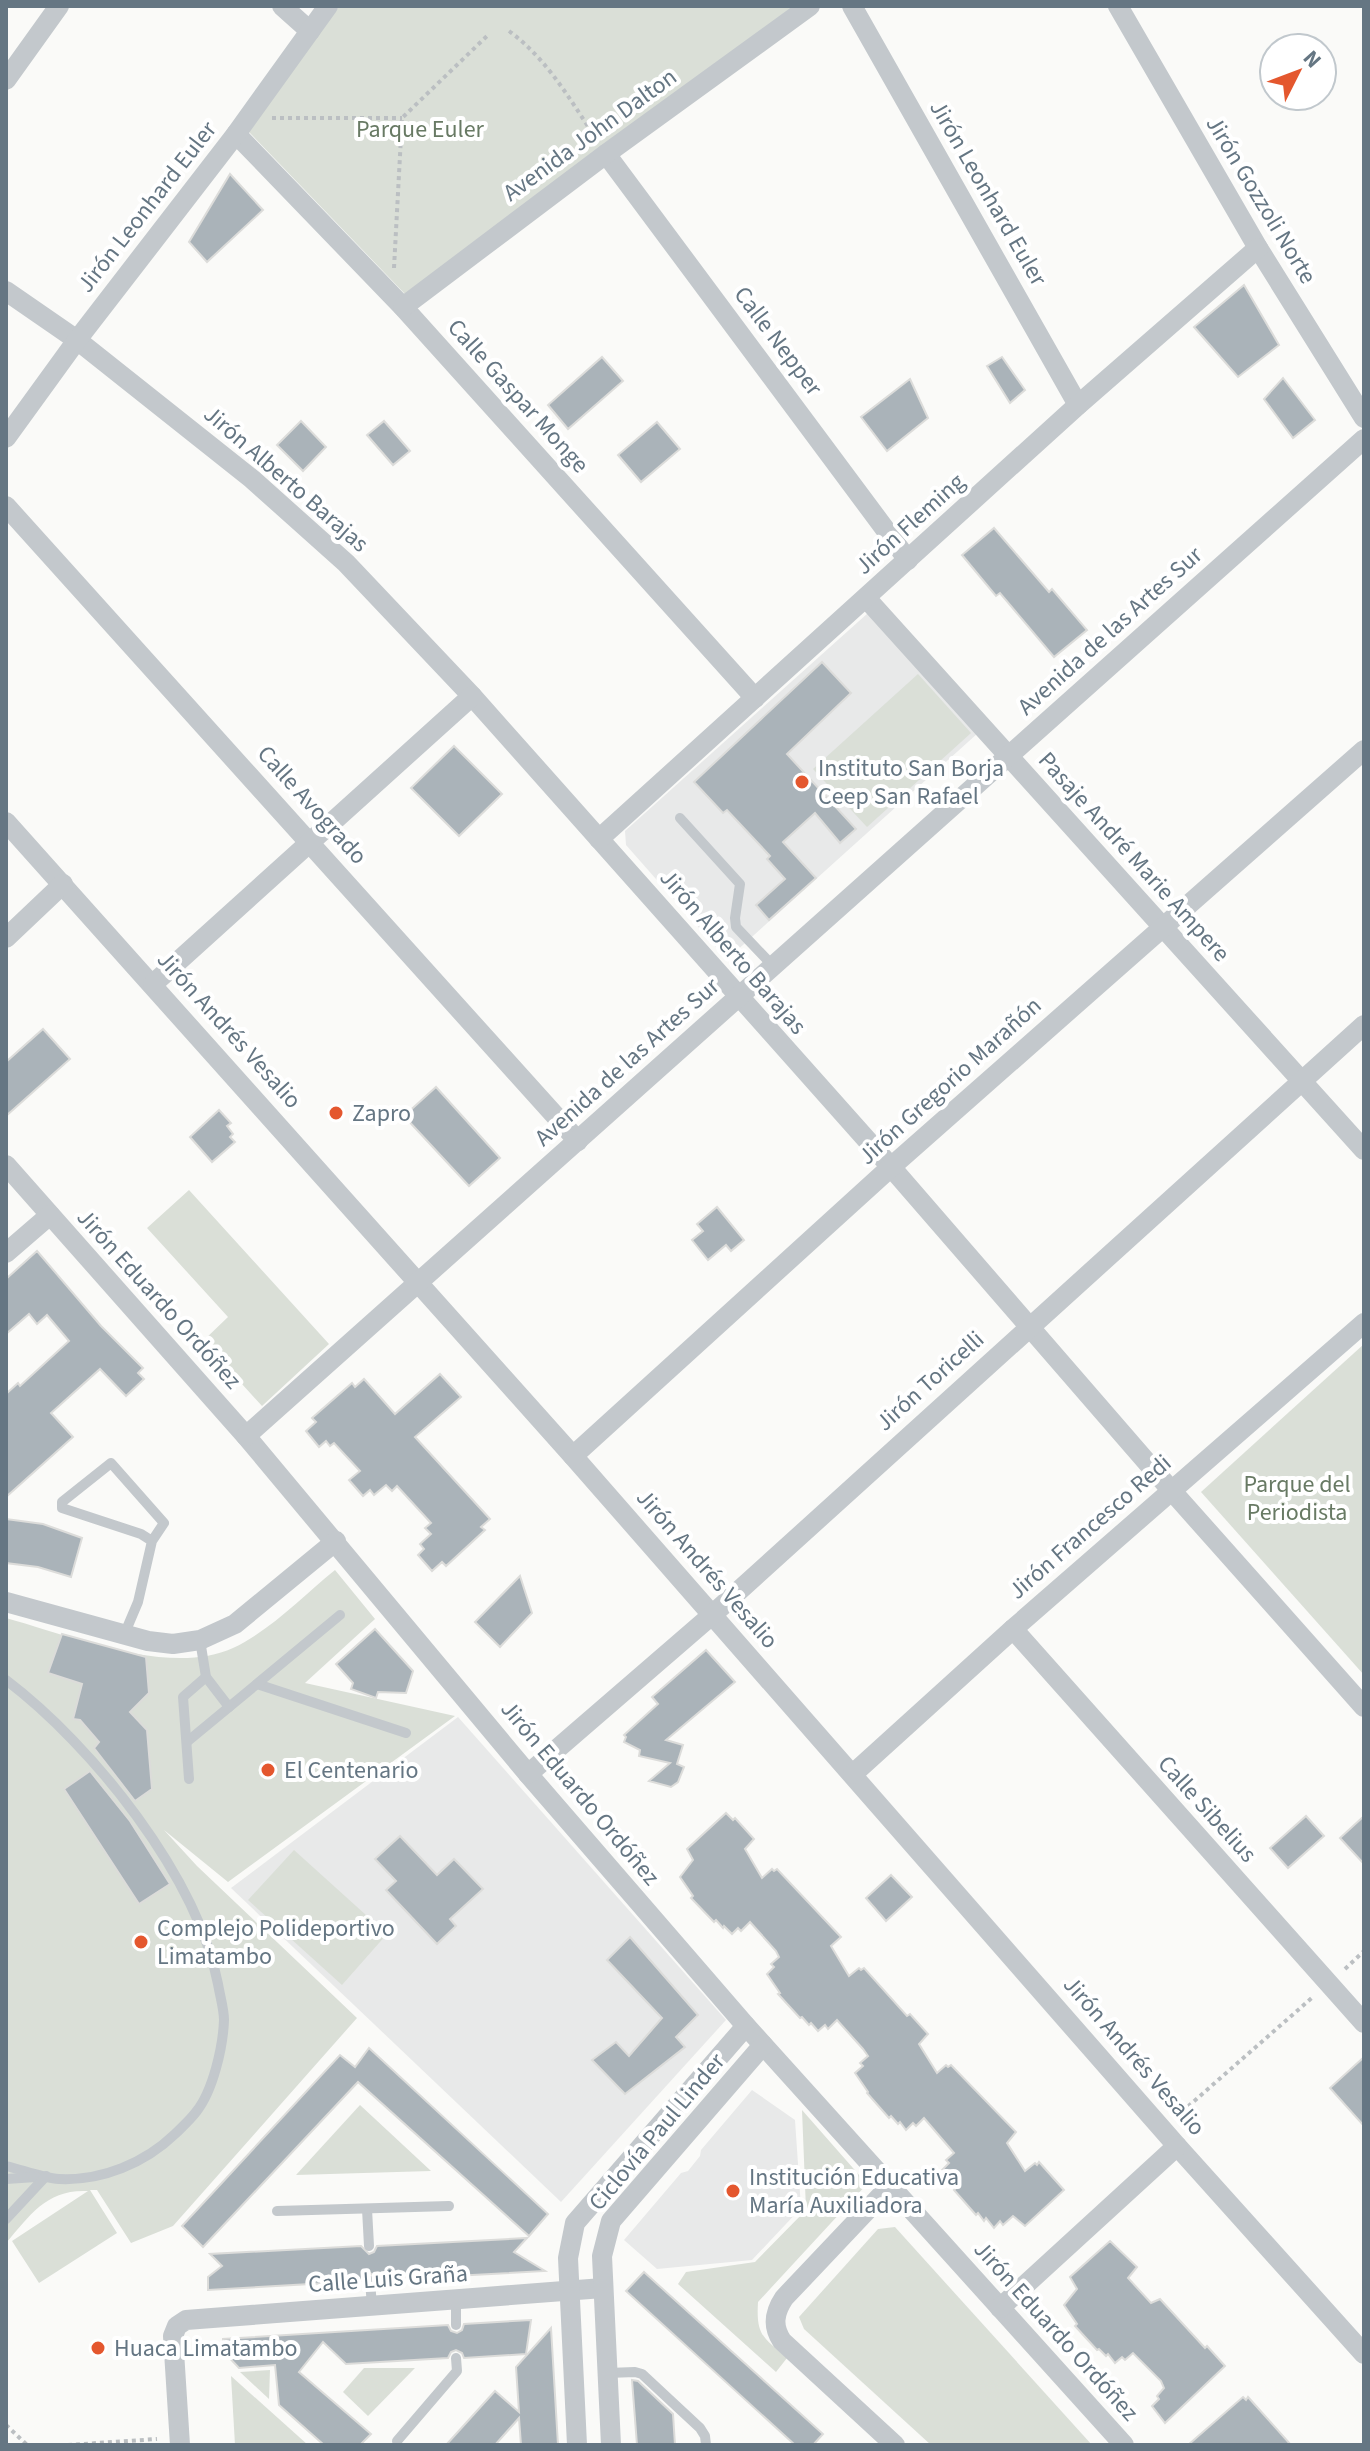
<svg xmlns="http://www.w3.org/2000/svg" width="1370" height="2451" viewBox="0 0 1370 2451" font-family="'Source Sans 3',sans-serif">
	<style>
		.built { fill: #e8e9e9 }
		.green { fill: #dadfd7 }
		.building { fill: #aab3b9; stroke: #dcdcda; stroke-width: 2 }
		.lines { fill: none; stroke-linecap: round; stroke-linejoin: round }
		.path { stroke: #bbbfc2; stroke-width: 4; stroke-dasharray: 4 4; stroke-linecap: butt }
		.lane { stroke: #c3c8cc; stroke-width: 10 }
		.street { stroke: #c3c8cc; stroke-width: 20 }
		.poi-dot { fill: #e4572e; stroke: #fff; stroke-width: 3 }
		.labels { text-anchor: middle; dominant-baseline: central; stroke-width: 8; stroke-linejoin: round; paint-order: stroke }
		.park-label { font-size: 24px; fill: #687a64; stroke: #fff }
		.street-label { font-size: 24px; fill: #657683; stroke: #fff }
		.poi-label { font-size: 24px; fill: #657683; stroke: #fff; text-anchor: start }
	</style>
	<rect width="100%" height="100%" fill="#fafaf8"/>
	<g class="built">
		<polygon points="868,613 978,733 734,953 723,955 626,845 625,831"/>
		<polygon points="458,1717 726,2020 561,2202 231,1888"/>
		<polygon points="752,2090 795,2120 801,2208 752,2260 657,2269 624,2240 681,2173 688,2171 700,2156 701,2150"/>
	</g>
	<g class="green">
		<polygon points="339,6 794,6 405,294 248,131"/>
		<polygon points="918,674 971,733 867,827 813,769"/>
		<polygon points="189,1190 329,1344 262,1406 203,1341 228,1317 147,1228"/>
		<polygon points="1364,1344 1364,1675 1201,1492"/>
		<path d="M 335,1570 L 375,1619 L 305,1683 L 455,1716 L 228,1882 L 164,1830 L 197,1866 L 357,2018 L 173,2226 L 131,2243 L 97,2190 L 90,2190 L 117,2233 L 39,2283 L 12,2241 L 88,2191 C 47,2189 31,2214 6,2243 L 6,1618 C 71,1636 170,1677 233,1648 C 271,1630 303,1596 335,1570 Z"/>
		<polygon points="294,1850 387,1934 342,1985 248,1900"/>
		<polygon points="360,2105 431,2171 296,2175"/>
		<path d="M 802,2110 L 867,2184 L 758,2302 C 756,2336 763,2337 787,2358 L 776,2372 L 678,2284 L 686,2272 L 755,2262 L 806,2210 Z"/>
		<polygon points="895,2227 1092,2445 931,2445 804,2329 799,2317 878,2229"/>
		<polygon points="364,2368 415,2368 368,2416 343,2392"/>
		<polygon points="270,2370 269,2399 240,2372"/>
		<polygon points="231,2376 308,2445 235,2445"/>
	</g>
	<g class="building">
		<polygon points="230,174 263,210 207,262 189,242"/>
		<polygon points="1244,285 1279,345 1238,377 1194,327"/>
		<polygon points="602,357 623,381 568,429 548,405"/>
		<polygon points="1002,357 1025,390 1010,403 987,366"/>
		<polygon points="1283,378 1315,420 1293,438 1264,399"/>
		<polygon points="910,379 928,418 887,451 861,417"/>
		<polygon points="301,421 326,447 303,471 277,445"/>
		<polygon points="384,421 410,451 393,465 367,435"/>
		<polygon points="657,422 680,449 641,482 618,455"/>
		<polygon points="994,528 1049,592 1052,589 1087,630 1054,657 1000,593 996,596 962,555"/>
		<polygon points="822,662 851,693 787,754 856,829 840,843 815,813 783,842 816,878 769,920 756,905 785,879 767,859 770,856 727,810 723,813 694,782"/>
		<polygon points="454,746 502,794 459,836 411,788"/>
		<polygon points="43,1029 70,1059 6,1116 6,1062"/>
		<polygon points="436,1087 500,1158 469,1186 404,1116"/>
		<polygon points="219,1110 231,1123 227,1126 233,1134 230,1137 235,1142 212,1162 190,1137"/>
		<polygon points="717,1207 744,1240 731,1251 726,1245 708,1260 692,1240 703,1231 697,1224"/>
		<polygon points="37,1251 101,1326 143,1368 138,1373 144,1379 126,1396 100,1369 51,1413 73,1437 6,1497 6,1394 18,1383 20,1386 69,1341 47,1315 37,1324 29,1314 6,1334 6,1279"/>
		<polygon points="440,1374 461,1397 415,1437 490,1519 481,1527 485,1530 446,1566 442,1562 432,1571 418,1555 424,1549 420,1544 431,1534 425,1528 431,1523 397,1486 392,1491 386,1485 374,1495 370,1490 363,1496 349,1480 360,1471 334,1443 330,1446 326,1441 319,1447 306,1431 316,1422 312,1418 352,1383 355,1387 364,1379 395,1414"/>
		<polygon points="6,1519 43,1524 82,1538 71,1577 38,1567 6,1563"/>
		<polygon points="520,1576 532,1613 500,1647 475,1622"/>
		<polygon points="375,1629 413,1671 406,1693 378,1692 376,1698 351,1689 353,1683 336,1664"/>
		<polygon points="62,1634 146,1657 149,1693 130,1712 147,1730 152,1789 135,1801 94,1748 99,1742 80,1720 73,1719 82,1684 48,1673"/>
		<polygon points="706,1650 735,1682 666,1740 683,1745 677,1764 684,1767 678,1782 671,1787 649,1781 670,1763 639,1756 640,1750 624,1742 626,1737 624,1735 658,1704 652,1697"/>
		<polygon points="90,1771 130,1821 170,1884 139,1904 64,1789"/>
		<polygon points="726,1813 733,1820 735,1818 754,1839 745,1849 762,1878 772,1869 774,1871 777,1869 841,1937 831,1946 849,1976 859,1968 861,1970 864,1968 907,2016 910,2014 928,2034 919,2044 937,2073 946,2065 948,2067 951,2065 1016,2132 1007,2143 1025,2171 1035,2163 1037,2165 1039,2162 1064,2190 1025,2226 1013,2216 1003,2225 1000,2221 994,2228 986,2218 984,2221 978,2213 976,2215 954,2190 955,2189 942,2170 949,2163 946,2160 954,2153 924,2118 916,2126 913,2123 906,2130 900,2122 898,2124 891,2116 889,2118 867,2093 868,2092 855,2073 863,2066 860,2063 868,2056 863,2049 837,2020 828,2029 825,2025 818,2031 811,2023 809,2025 802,2017 800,2018 778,1994 780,1993 767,1974 774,1967 771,1964 779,1957 776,1951 750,1922 741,1931 738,1928 732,1934 724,1926 723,1928 716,1920 714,1922 691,1898 693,1896 680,1877 693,1860 687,1849"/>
		<polygon points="1306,1816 1324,1836 1288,1868 1270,1848"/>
		<polygon points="1364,1816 1364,1864 1340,1838"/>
		<polygon points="400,1836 437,1875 454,1859 483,1889 450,1919 456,1926 437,1944 386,1890 396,1881 375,1859"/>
		<polygon points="891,1875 912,1897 886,1921 866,1898"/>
		<polygon points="630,1937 698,2015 676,2037 685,2047 625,2094 592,2060 616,2042 629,2056 662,2018 607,1960"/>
		<polygon points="369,2048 548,2214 529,2236 358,2082 203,2247 182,2226 340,2055 355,2067"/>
		<polygon points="1364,2057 1364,2126 1330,2088"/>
		<polygon points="527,2238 514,2252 545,2271 378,2280 370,2273 365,2275 362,2281 208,2290 208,2277 222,2266 210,2254 361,2246 369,2254 374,2252 377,2246"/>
		<polygon points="1110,2241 1137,2267 1128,2278 1151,2303 1160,2299 1205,2348 1207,2346 1225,2366 1165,2423 1152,2406 1159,2399 1157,2396 1164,2388 1161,2381 1133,2353 1125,2360 1122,2357 1115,2363 1108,2354 1106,2356 1099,2349 1097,2350 1075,2326 1077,2324 1064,2305 1077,2289 1070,2277"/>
		<polygon points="644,2272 823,2434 813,2445 795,2445 626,2291"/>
		<polygon points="531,2320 526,2354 464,2358 462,2353 456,2350 451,2352 448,2358 346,2364 323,2342 299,2372 371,2434 360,2445 324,2445 279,2405 275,2365 239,2368 223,2351 223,2339 448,2325 451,2331 457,2333 462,2330 464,2324"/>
		<polygon points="551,2328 558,2445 521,2445 519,2418 495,2445 446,2445 495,2391 519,2412 516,2367"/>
		<polygon points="632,2380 638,2381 673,2414 675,2445 637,2445"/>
		<polygon points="1243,2397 1246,2400 1248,2397 1291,2445 1188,2445"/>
	</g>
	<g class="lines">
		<g class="path">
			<path d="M 509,31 C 547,59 569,98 595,137"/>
			<polyline points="272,118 402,118"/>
			<polyline points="394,268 402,118 488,35"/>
			<polyline points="1345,1969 1364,1951"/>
			<polyline points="1176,2117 1314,1996"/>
			<polyline points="6,2425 27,2445"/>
			<polyline points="68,2445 157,2439"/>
		</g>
		<g class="lane">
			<polyline points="680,818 740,884 735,918 736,927 774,967"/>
			<polyline points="124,1635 138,1602 152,1541 164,1523 111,1463 62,1502 62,1508 141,1534 152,1541"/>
			<polyline points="200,1640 206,1677 229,1707"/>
			<path d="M 6,1680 C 93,1746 197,1876 218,1984 C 220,1996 224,2009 224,2020 C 223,2047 213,2091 196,2112 C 190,2120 182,2127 175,2134 C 145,2163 102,2181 59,2179 C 42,2178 23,2170 6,2166"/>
			<polyline points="257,1684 406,1733"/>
			<polyline points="188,1741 340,1615"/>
			<polyline points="189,1779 183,1697 206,1677"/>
			<polyline points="6,2179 36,2177"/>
			<polyline points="367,2209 369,2246"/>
			<polyline points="277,2211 449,2206"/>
			<polyline points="6,2219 46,2176"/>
			<polyline points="370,2281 372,2306"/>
			<polyline points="456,2300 456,2325"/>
			<polyline points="608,2373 635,2372 642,2374 700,2428 705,2436 706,2445"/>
			<polyline points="397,2441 457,2371 456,2358"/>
		</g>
		<g class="street">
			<polyline points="282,6 310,31"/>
			<polyline points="852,6 1078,405"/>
			<polyline points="1118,6 1258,248 1364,418"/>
			<polyline points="6,80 59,6"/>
			<polyline points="236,134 403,307 755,698"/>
			<polyline points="606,154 908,560"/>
			<polyline points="6,291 77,340 252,479 346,563 472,696 891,1167 1171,1490 1364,1707"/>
			<polyline points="403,307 606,154 810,6"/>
			<polyline points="6,438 77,340 236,134 328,6"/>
			<polyline points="6,506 578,1141"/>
			<polyline points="866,598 1364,1150"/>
			<polyline points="6,822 573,1456 1177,2146 1364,2354"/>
			<polyline points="599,839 1078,405 1258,248"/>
			<polyline points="6,938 63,884"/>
			<polyline points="153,984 472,696"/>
			<polyline points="6,1165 246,1436 528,1774 746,2026 1124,2445"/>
			<polyline points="6,1253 50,1215"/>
			<polyline points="246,1436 1364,439"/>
			<polyline points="573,1456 891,1167 1364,750"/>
			<polyline points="6,1602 148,1641 173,1644 200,1640 235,1624 336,1541"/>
			<polyline points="1013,1629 1364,2023"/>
			<polyline points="528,1774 712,1615 1364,1025"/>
			<polyline points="853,1774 1013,1629 1364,1323"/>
			<path d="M 890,2186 L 784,2298 C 774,2313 772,2326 782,2341 L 895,2445"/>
			<polyline points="1000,2308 1177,2146"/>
			<polyline points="180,2445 173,2336 177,2326 186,2320 603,2288"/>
			<polyline points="577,2445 568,2258 575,2223 746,2026"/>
			<polyline points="611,2445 602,2256 611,2221 763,2045"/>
		</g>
	</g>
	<g class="poi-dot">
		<circle cx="802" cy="782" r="8"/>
		<circle cx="336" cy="1113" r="8"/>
		<circle cx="268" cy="1770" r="8"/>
		<circle cx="141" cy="1942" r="8"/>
		<circle cx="733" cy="2191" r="8"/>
		<circle cx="98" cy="2348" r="8"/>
	</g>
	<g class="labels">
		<g class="park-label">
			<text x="420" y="129">Parque Euler</text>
			<text x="1297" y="1484">Parque del<tspan x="1297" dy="28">Periodista</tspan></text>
		</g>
		<g class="street-label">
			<text transform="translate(590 135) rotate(-36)">Avenida John Dalton</text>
			<text transform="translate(988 193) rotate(60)">Jirón Leonhard Euler</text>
			<text transform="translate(1261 200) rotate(59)">Jirón Gozzoli Norte</text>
			<text transform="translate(147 207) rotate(-52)">Jirón Leonhard Euler</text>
			<text transform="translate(778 341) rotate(53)">Calle Nepper</text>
			<text transform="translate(518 396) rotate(48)">Calle Gaspar Monge</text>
			<text transform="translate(286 479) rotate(41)">Jirón Alberto Barajas</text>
			<text transform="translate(910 524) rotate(-42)">Jirón Fleming</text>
			<text transform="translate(1110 631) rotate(-42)">Avenida de las Artes Sur</text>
			<text transform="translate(312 805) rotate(48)">Calle Avogrado</text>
			<text transform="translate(1134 857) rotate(48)">Pasaje André Marie Ampere</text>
			<text transform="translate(733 952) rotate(49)">Jirón Alberto Barajas</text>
			<text transform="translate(229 1030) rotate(48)">Jirón Andrés Vesalio</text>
			<text transform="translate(627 1062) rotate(-42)">Avenida de las Artes Sur</text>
			<text transform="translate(950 1081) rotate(-42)">Jirón Gregorio Marañón</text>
			<text transform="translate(159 1299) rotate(48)">Jirón Eduardo Ordóñez</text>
			<text transform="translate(930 1381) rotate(-42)">Jirón Toricelli</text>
			<text transform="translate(1090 1527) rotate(-41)">Jirón Francesco Redi</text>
			<text transform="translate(707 1569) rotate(49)">Jirón Andrés Vesalio</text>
			<text transform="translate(580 1793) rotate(50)">Jirón Eduardo Ordóñez</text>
			<text transform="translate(1207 1809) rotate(48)">Calle Sibelius</text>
			<text transform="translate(1134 2056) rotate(49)">Jirón Andrés Vesalio</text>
			<text transform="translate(657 2132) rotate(-50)">Ciclovía Paul Linder</text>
			<text transform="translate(388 2279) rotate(-4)">Calle Luis Graña</text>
			<text transform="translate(1056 2331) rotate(48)">Jirón Eduardo Ordóñez</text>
		</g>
		<g class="poi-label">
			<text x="818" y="768">Instituto San Borja<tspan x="818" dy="28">Ceep San Rafael</tspan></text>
			<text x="352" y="1113">Zapro</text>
			<text x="284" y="1770">El Centenario</text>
			<text x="157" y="1928">Complejo Polideportivo<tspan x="157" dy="28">Limatambo</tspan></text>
			<text x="749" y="2177">Institución Educativa<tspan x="749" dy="28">María Auxiliadora</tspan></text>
			<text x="114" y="2348">Huaca Limatambo</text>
		</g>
	</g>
	<rect width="1370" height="2451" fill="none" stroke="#657683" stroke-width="16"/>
	<g transform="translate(1298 72) rotate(48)"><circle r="38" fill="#ffffff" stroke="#c1c8cd" stroke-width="2"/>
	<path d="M0-6L14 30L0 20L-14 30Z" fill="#e4572e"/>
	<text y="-12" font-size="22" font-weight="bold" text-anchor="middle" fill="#657683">N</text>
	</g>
</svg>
